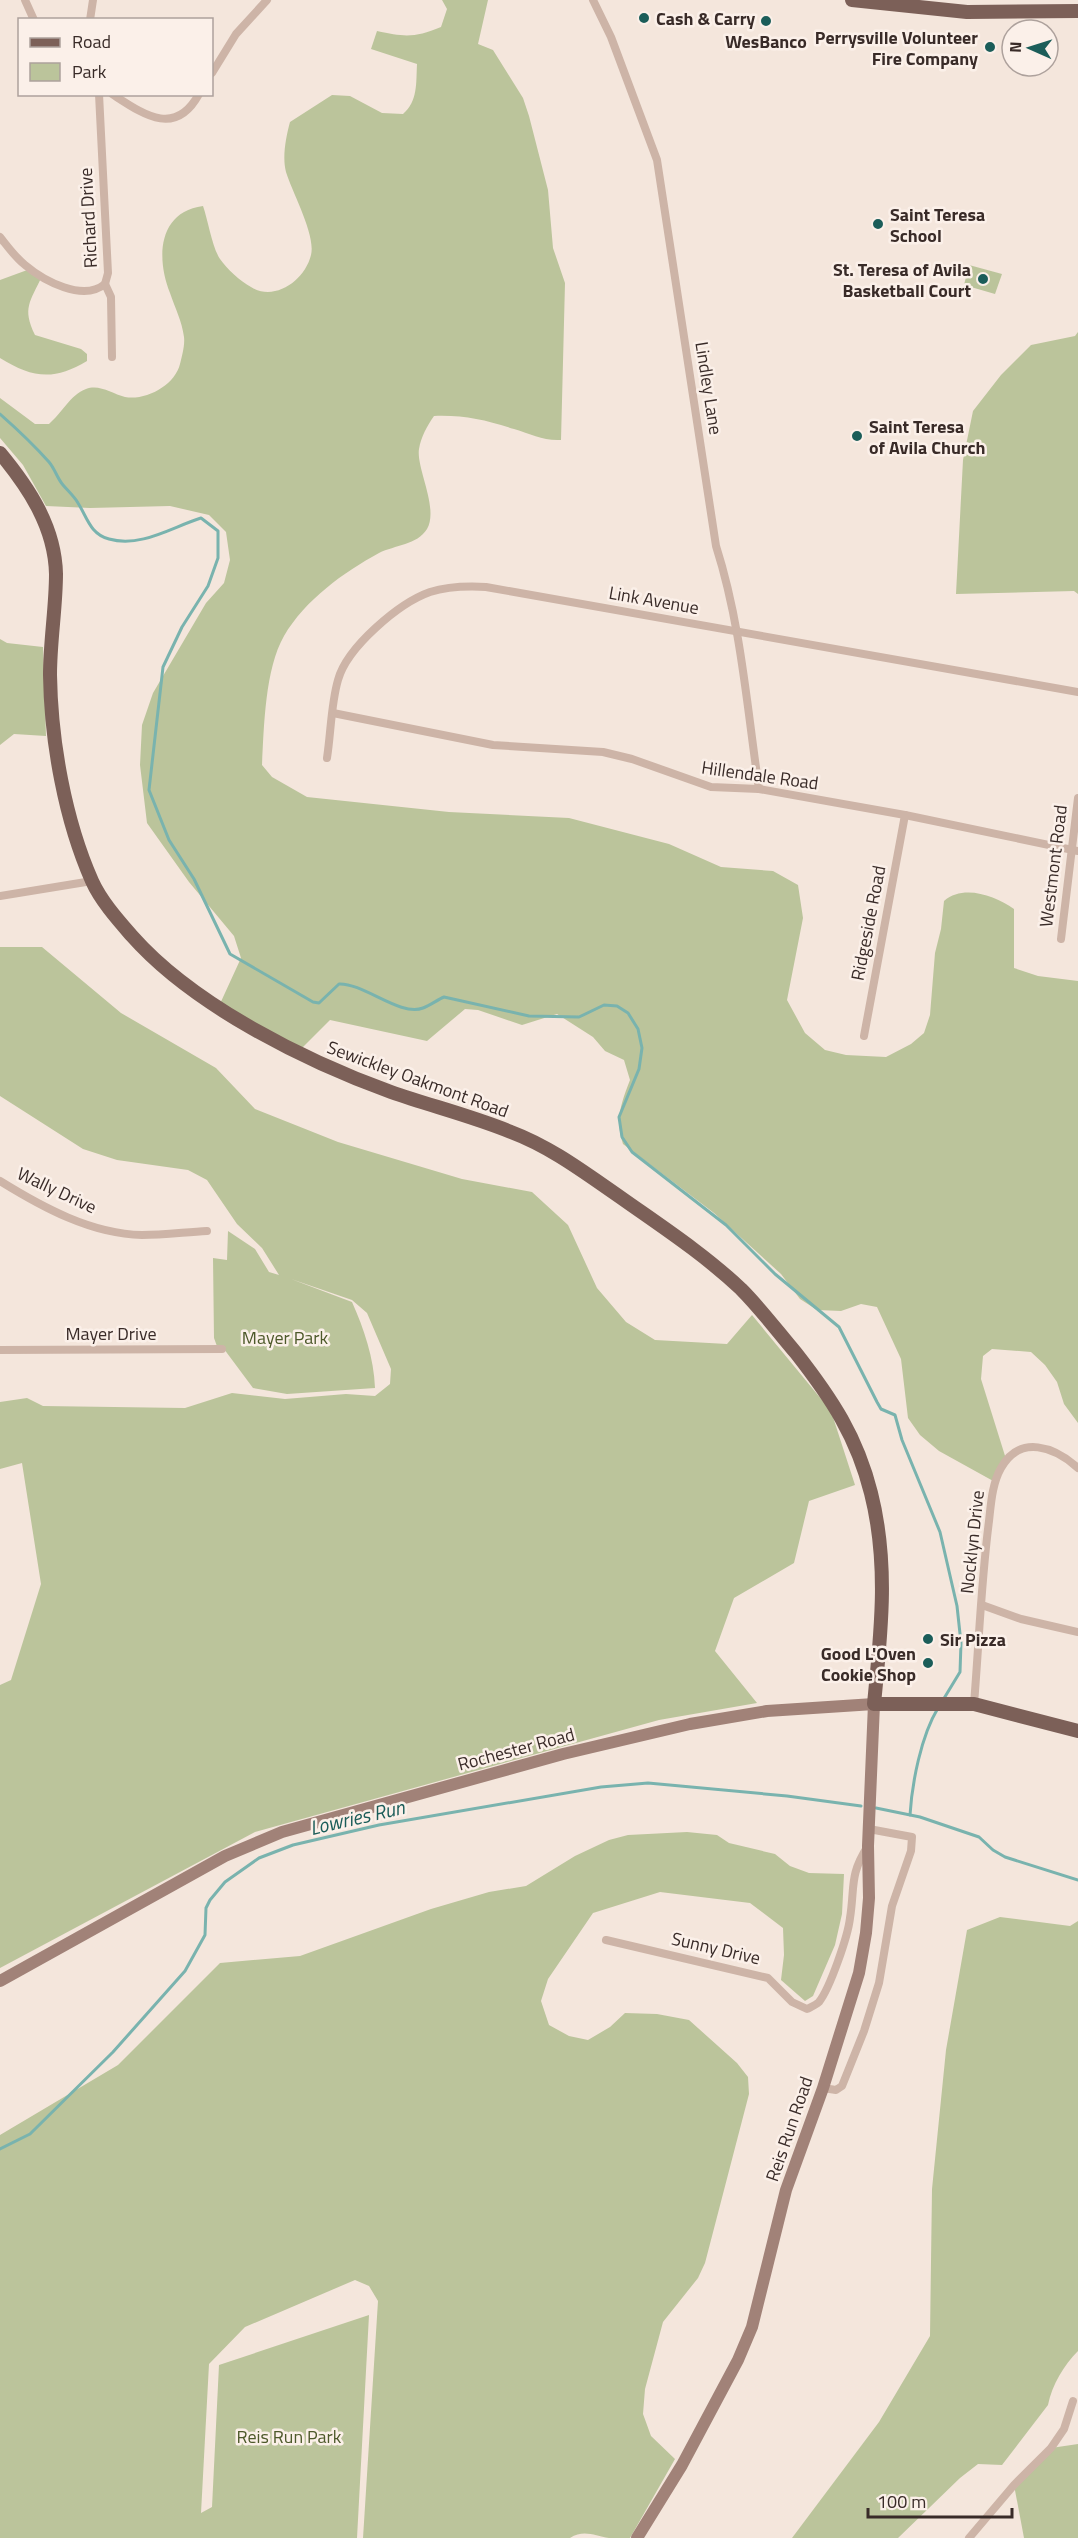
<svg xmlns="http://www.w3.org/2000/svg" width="1078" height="2538" viewBox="0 0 1078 2538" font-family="'Titillium Web',sans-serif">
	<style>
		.green { fill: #bbc49b }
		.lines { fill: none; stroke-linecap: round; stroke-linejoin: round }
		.stream { stroke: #79b3ae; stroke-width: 3 }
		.street { stroke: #cdb4a7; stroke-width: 8 }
		.secondary { stroke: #a18278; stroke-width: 12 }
		.primary { stroke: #7c6058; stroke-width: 14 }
		.poi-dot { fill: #1b5d59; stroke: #fbf0e9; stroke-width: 2 }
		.labels { text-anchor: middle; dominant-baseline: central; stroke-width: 5; stroke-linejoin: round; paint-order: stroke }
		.poi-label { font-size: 18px; font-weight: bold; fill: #392b28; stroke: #fbf0e9; text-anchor: start }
		.street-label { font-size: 18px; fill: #392b28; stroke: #fbf0e9 }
		.park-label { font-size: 18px; fill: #4d592a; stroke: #fbf0e9 }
		.water-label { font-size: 20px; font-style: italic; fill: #1b5d59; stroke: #fbf0e9 }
	</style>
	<rect width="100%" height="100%" fill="#f4e6dc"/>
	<g class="green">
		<path d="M 442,0 L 488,0 L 478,44 L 493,50 L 523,98 L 529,116 L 548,190 L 553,248 L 565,283 L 561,440 C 543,441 531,434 514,429 C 485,420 465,415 434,416 C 427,426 421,437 419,449 C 416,468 439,508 427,529 C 417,545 395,545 379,553 C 344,572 305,600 284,636 C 265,669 264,727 262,765 L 272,777 L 307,797 L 449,812 L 569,818 L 669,844 L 721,867 L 773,871 L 798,885 L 803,918 L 787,1000 L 805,1033 L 825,1050 L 846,1055 L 886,1057 L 911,1044 L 924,1033 L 930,1015 L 935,953 L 941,929 L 944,901 C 964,884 995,896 1014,909 L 1014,968 L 1038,976 L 1078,981 L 1078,1423 L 1064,1404 L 1057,1382 L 1045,1365 L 1031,1352 L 992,1349 L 983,1356 L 981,1379 L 1006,1459 L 995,1482 L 939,1451 L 920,1435 L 908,1418 L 901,1359 L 877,1307 L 861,1304 L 841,1311 L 817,1310 L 800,1299 L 781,1274 L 714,1213 L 623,1144 C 615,1120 621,1103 630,1080 L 624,1060 L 605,1051 L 593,1037 L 557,1014 L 522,1025 L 478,1010 L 465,1009 L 427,1041 L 330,1020 L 298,1052 L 219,1006 L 241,958 L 234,936 L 189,882 L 147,823 L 140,765 L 142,725 L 153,693 L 206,603 L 224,583 L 230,560 L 226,532 L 209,515 L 170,506 L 90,508 L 46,506 L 23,465 L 0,438 L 0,398 L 35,424 L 49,424 C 62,413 70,395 86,389 C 100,384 112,394 125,397 C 146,401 175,385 180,364 C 182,356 185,345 184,337 C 182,321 175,308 170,293 C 156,258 158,212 203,206 C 208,220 212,247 220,259 C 227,269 240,281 251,287 C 275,302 305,280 311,255 C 316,235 292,192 286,172 C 282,157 286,137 290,122 L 332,95 L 350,96 L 382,113 L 403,114 C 418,101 416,83 417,64 L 371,49 L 377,31 C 404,37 415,38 441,27 L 447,9 Z"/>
		<polygon points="969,265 1002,274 995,294 964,285"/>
		<path d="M 30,269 L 42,276 C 30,302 22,308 35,335 L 81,349 L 87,354 L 87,361 C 54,381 32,378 0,358 L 0,280 Z"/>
		<polygon points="1078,332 1078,594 1074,591 956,594 963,460 973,411 1001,375 1031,345 1075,336"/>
		<polygon points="0,639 7,643 43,647 46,736 14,734 0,745"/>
		<path d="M 0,947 L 42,947 L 121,1013 L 216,1068 L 255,1109 L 338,1142 L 462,1179 L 532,1192 L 568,1225 L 597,1288 L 626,1322 L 655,1340 L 727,1344 L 752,1315 L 831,1411 L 855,1485 L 809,1501 L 794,1563 L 734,1598 L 715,1651 L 757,1703 L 659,1720 L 255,1832 L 0,1968 L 0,1685 L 11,1680 L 41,1584 L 22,1463 L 0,1469 L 0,1402 L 27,1398 L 43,1406 L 185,1408 L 232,1393 L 285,1399 L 346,1394 L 375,1396 L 390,1384 L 391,1369 L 367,1313 L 352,1300 L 291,1279 L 352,1302 C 364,1329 374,1358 375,1388 L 287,1394 L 253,1388 L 224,1349 L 218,1349 L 214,1338 L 213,1258 L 227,1260 L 228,1231 L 255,1249 L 269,1272 L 279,1275 L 262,1248 L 237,1224 L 207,1180 L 188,1170 L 117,1160 L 83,1149 L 0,1096 Z"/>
		<path d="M 687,1832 L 717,1835 L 729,1843 L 775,1854 L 790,1866 L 809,1873 L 844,1874 L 842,1914 L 835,1945 L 813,1996 L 805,2001 L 781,1980 L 784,1955 L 783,1928 L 750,1903 L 660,1892 L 593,1913 L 548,1979 L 541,2001 L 549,2025 L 569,2036 L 588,2040 L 610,2027 L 625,2013 L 657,2014 L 689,2020 L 737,2063 L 748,2077 L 749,2094 L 705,2263 L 698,2278 L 663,2322 L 645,2389 L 643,2414 L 651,2436 L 675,2459 L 630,2538 C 623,2538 616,2538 609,2538 C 595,2536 584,2529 570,2538 L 363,2538 L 378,2301 L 369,2286 L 355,2280 L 245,2327 L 209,2364 L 201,2513 L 212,2507 L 219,2365 L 369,2315 L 357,2538 L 0,2538 L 0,2135 L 118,2065 L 220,1963 L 300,1956 L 431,1909 L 489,1892 L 526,1886 L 575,1856 L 609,1840 L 628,1835 Z"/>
		<path d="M 1000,1917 L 1070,1926 L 1078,1921 L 1078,2351 C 1064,2365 1052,2385 1048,2405 L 1002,2465 L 978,2464 L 960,2478 L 898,2538 L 792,2538 L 879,2422 L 930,2336 L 932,2189 L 946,2050 L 967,1930 Z"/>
		<polygon points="1078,2444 1078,2538 1024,2538 1014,2485 1051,2448"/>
	</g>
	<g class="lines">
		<g class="stream">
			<path d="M 0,414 C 17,429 34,445 49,462 C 55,469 57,478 63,485 C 68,491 74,496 78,503 C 87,517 90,534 109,539 C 141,548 172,527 201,518 L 218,531 L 218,558 L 208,586 L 182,627 L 163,667 L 149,790 L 169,840 L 194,879 L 230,954 L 313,1002 L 319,1003 L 339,984 C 364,983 400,1017 423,1008 C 431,1005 437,1000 444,997 L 529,1016 L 579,1017 L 604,1005 L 617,1006 L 628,1013 L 638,1029 L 642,1048 L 639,1069 L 619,1117 L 622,1137 L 632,1152 L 726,1225 L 775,1274 L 839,1327 L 877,1402 L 881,1409 L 895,1415 L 902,1440 L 940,1532 L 957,1606 L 961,1643 L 960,1672 L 943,1700"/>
			<polyline points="876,1808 920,1817 979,1837 993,1850 1005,1857 1078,1880"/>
			<path d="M 910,1815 C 912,1783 921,1736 938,1708"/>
			<polyline points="0,2149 30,2134 113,2052 185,1971 205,1935 206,1908 210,1900 225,1882 259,1858 293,1845 379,1825 601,1787 648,1783 787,1796 861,1806"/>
		</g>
		<g class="street">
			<polyline points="25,0 34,20"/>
			<path d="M 593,0 L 611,37 L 657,160 L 716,546 C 741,624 747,708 759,789"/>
			<polyline points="90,20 93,0"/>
			<polyline points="212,73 236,34 267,0"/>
			<path d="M 112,94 C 143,114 175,138 199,94"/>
			<path d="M 0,237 C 8,247 15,257 25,265 C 44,281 83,302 105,284 L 108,273 L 99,94"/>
			<polyline points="105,284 111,297 112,357"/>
			<polyline points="333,713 493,745 603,752 632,759 711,787 759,789 905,815 1078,851"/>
			<path d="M 327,758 C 331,732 331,704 338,680 C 347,647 399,603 430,592 C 449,586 467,586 486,587 L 1078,692"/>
			<polyline points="0,896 92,881"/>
			<polyline points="1061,939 1078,798"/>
			<polyline points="864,1036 905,815"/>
			<path d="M 0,1181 C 42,1207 91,1234 142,1235 C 164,1235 186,1232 207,1231"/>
			<polyline points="0,1350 222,1349"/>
			<polyline points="982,1605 1021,1619 1078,1632"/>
			<path d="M 974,1704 C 979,1643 981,1582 989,1521 C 991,1504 992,1484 1001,1468 C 1020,1434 1055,1447 1078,1468"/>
			<path d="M 606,1940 L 768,1978 L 792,2002 L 807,2009 C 811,2007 816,2005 819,2002 C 830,1988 848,1936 850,1918 C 855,1887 849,1875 868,1846"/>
			<polyline points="823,2088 836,2090 842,2086 864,2031 879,1983 892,1906 911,1851 912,1837 869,1829"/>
			<polyline points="969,2538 1014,2485 1051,2448 1064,2429 1073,2401"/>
		</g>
		<polyline class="secondary" points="0,1981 225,1856 282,1832 563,1754 690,1724 767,1711 874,1704 868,1846 869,1898 866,1933 859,1973 823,2088 786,2190 752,2327 738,2360 682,2465 637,2538"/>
		<g class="primary">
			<polyline points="852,0 967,12 1078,11"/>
			<path d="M 0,453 C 29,488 55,527 56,574 C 56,607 50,641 50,675 C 51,742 65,820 92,881 C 101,901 118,920 132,936 C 193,1005 305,1061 391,1092 C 431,1106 472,1116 511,1132 C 551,1147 585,1173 620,1197 C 661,1226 704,1254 741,1289 C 761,1309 778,1332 796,1353 C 832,1399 857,1437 871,1493 C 889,1564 881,1632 874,1704 L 974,1704 L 1078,1731"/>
		</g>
	</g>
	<g class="poi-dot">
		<circle cx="644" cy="18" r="6"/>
		<circle cx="766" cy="21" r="6"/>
		<circle cx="990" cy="47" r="6"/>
		<circle cx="878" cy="224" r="6"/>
		<circle cx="983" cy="279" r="6"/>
		<circle cx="857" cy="436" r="6"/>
		<circle cx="928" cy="1639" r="6"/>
		<circle cx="928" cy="1663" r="6"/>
	</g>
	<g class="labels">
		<g class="poi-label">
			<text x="656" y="18">Cash &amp; Carry</text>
			<text x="978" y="37" text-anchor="end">Perrysville Volunteer<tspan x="978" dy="21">Fire Company</tspan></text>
			<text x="766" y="41" text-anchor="middle">WesBanco</text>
			<text x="890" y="214">Saint Teresa<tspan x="890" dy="21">School</tspan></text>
			<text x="971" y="269" text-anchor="end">St. Teresa of Avila<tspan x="971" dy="21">Basketball Court</tspan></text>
			<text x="869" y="426">Saint Teresa<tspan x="869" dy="21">of Avila Church</tspan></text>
			<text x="940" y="1639">Sir Pizza</text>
			<text x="916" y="1653" text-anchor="end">Good L'Oven<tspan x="916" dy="21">Cookie Shop</tspan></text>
		</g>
		<g class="street-label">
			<text transform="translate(88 218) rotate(-93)">Richard Drive</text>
			<text transform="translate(709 388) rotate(81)">Lindley Lane</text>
			<text transform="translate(654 600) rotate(10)">Link Avenue</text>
			<text transform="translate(760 775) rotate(8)">Hillendale Road</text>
			<text transform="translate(1053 866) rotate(-83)">Westmont Road</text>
			<text transform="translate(868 923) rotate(-79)">Ridgeside Road</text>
			<text transform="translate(418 1079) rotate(20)">Sewickley Oakmont Road</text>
			<text transform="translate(57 1190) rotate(25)">Wally Drive</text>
			<text x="111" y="1333">Mayer Drive</text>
			<text transform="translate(972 1542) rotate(-84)">Nocklyn Drive</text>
			<text transform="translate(516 1749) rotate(-15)">Rochester Road</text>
			<text transform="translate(716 1948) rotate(13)">Sunny Drive</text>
			<text transform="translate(789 2129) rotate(-71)">Reis Run Road</text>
		</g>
		<g class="park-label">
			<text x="285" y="1337">Mayer Park</text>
			<text x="289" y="2436">Reis Run Park</text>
		</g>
		<g class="water-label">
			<text transform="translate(357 1817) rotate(-13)">Lowries Run</text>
		</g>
	</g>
	<rect x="18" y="18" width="195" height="78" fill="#fbf0e9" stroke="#ada19c" stroke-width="1.5"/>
	<rect x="30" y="38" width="30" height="9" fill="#7c6058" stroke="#ada19c" stroke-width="1.5"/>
	<text x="72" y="48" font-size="18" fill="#392b28">Road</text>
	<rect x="30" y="63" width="30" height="18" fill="#bbc49b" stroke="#ada19c" stroke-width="1.5"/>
	<text x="72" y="78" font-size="18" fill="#392b28">Park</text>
	<g transform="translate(1030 48) rotate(273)"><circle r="28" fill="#fbf0e9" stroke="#ada19c" stroke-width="1.5"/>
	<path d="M0-4.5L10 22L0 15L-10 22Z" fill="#1b5d59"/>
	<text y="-9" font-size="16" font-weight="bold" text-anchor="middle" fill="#392b28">N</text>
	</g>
	<path d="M868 2508v9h144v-9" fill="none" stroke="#392b28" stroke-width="3"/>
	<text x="877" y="2508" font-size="18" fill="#392b28" stroke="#fbf0e9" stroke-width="4.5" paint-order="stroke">100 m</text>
</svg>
